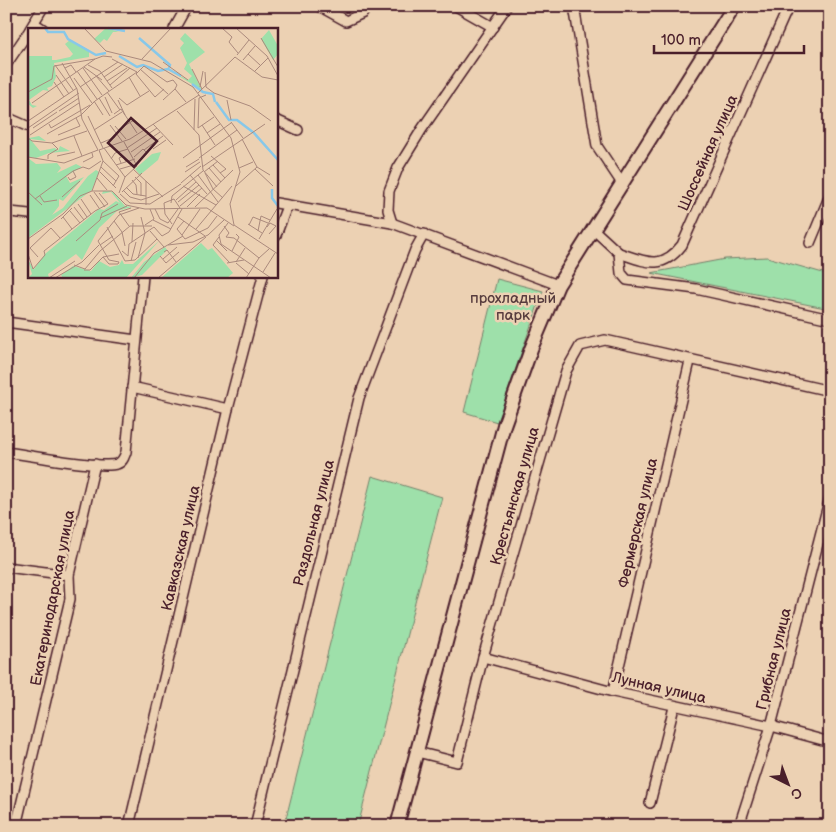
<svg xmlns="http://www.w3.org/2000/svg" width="836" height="832" viewBox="0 0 836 832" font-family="'Balsamiq Sans',sans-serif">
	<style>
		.green { fill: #9ee0aa; stroke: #74806a }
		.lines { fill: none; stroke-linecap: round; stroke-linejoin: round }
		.street-casing { stroke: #4a1f2b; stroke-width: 12 }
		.secondary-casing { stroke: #4a1f2b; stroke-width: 16 }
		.street { stroke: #ecd1b3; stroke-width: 9 }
		.secondary { stroke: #ecd1b3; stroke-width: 12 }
		.labels { text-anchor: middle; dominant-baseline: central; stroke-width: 5; stroke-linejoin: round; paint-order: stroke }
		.street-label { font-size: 15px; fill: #4a1f2b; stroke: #ecd1b3 }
		.park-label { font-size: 15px; fill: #573c3e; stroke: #ecd1b3 }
		.inset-river { fill: none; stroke: #88c8e9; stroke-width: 2.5 }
		.inset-road { fill: none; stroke: #ab8a7d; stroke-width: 1 }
		.view { fill: #4a1f2b; fill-opacity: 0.15; stroke: #4a1f2b; stroke-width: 2.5 }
		.inset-edge { fill: none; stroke: #4a1f2b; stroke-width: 2.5 }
	</style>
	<rect width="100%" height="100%" fill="#ecd1b3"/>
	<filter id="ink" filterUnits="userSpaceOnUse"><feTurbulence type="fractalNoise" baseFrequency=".02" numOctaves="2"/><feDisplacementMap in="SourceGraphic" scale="10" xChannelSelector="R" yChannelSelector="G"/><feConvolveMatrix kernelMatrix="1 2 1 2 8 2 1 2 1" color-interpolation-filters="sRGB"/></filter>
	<g filter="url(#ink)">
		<g class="green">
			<polygon points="767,257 830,275 830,309 651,273 725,259"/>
			<polygon points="497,279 543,291 497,422 464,412"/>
			<polygon points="372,476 442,497 358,826 284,826"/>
		</g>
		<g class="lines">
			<g class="street-casing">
				<g id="street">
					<polyline points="319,6 346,21 363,13 367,6"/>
					<polyline points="456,6 493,27"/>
					<polyline points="574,6 597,146 623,185"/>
					<polyline points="34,23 43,29"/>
					<polyline points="30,29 44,6"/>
					<polyline points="174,29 187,6"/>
					<polyline points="6,65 29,31"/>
					<polyline points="6,117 29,127"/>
					<polyline points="276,120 298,130"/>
					<polyline points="276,203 392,223 558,285"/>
					<polyline points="10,212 29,214"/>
					<polyline points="392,223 388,210 389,191 398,168 422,129 507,6"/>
					<polyline points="594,230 619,253 621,273 627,280 696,289 830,319"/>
					<polyline points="276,235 287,206"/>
					<polyline points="810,243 830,195"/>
					<path d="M 619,253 C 646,262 662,271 682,245 L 786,12 L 786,6"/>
					<polyline points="6,322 136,340"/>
					<polyline points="132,387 228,409"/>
					<path d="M 6,452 C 29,455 99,469 117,464 C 123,462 124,457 126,452 L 143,276"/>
					<polyline points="6,567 69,575"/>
					<polyline points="483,657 613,692 771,726 830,742"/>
					<polyline points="613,692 690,361"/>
					<polyline points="417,752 457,762 483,657 566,371 580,346 605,340 830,391"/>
					<polyline points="650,803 674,707"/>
					<polyline points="16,826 70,599 69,575 95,464"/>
					<polyline points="129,826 228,409 263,276"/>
					<polyline points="255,826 359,398 415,250 424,234"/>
					<polyline points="739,826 771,726 830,497"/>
				</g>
			</g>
			<g class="secondary-casing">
				<polyline id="secondary" points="397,826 504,425 531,349 558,285 734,6"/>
			</g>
			<use href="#street" class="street"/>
			<use href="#secondary" class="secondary"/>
		</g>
	</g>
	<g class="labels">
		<g class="street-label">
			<text transform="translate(708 153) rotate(-66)">Шоссейная улица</text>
			<text transform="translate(515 496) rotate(-74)">Крестьянская улица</text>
			<text transform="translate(314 523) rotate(-76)">Раздольная улица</text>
			<text transform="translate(638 523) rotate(-77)">Фермерская улица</text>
			<text transform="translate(181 548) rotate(-77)">Кавказская улица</text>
			<text transform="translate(53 598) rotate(-79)">Екатеринодарская улица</text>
			<text transform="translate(774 659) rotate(-76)">Грибная улица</text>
			<text transform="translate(659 688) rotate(13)">Лунная улица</text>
		</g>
		<g class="park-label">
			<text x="513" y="298">прохладный<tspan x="513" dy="17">парк</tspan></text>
		</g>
	</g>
	<g transform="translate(28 28)">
		<rect width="250" height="250" fill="#ecd1b3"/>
		<path d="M 78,0 L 91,4 L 85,4 L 79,13 L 76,11 L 72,15 L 66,11 ZM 241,2 L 250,18 L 250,26 L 245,32 L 233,11 ZM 157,5 L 177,24 L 161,36 L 174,62 L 139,41 L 160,52 L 164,48 L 156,41 L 159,35 L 152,20 L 156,15 L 152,11 ZM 42,12 L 61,22 L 61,29 L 26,35 L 28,49 L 24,58 L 19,60 L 21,63 L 15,62 L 1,72 L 4,77 L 9,78 L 5,80 L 0,76 L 0,28 L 24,28 L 24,32 L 28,32 L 42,29 L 45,26 L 37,16 ZM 11,108 L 18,113 L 2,111 L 12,123 L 27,120 L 30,123 L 32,118 L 42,123 L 21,125 L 8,130 L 0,129 L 1,110 ZM 133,124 L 130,132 L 112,147 L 107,141 L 124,126 ZM 0,130 L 8,136 L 29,135 L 33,140 L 29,145 L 48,136 L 54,139 L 38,148 L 42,155 L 56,149 L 35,173 L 31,171 L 31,178 L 24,187 L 35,180 L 60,148 L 68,142 L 71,144 L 64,162 L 0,210 ZM 75,163 L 82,163 L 86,165 L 97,178 L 104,179 L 89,183 L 71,200 L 54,232 L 48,226 L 20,246 L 21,250 L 0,250 L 4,246 L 0,232 L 6,241 L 17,226 L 71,181 L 76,182 L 88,173 L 92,175 L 83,164 L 74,166 ZM 131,213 L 98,250 L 35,250 L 33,247 L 45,238 L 63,243 L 71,233 L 82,239 L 91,237 L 94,232 L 96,236 L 105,236 ZM 173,215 L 180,222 L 184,220 L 205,245 L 199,250 L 133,250 ZM 137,219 L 139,222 L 114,247 L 103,250 L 116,234 Z" fill="#9ee0aa"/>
		<path class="inset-river" d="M 17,0 L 20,4 L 36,4 L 40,11 L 68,27 L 78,25M 80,0 L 97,3M 111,10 L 142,37 L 141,40M 91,28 L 109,39 L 115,37 L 130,43 L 140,41 L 153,48M 164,56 L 175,64 L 185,66 L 187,74M 188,74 L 201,92 L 209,92 L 226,105 L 250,132M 244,161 L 244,170 L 250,178"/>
		<path class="inset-road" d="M 56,0 L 78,23 L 123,34 L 165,59 L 203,110 L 212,144 L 202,176 L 206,197 L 250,226M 194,0 L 204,9 L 201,14 L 210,25M 208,0 L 239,28 L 250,48M 233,10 L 250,39M 220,26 L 232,37M 209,27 L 221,12M 84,31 L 109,44M 114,31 L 143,0M 215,32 L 227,18M 135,34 L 160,52M 34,35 L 49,61 L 54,91 L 70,122M 27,37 L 45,62M 60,37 L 72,43 L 84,60M 56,39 L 74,52M 37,40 L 43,37 L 48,44M 55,40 L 74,67M 112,41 L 140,66M 164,41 L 174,61M 49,43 L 69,71M 227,43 L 240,30M 177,44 L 178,59 L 186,65 L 222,78 L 243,93M 28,47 L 41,66M 68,48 L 81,63M 76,49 L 95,36M 101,49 L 112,68M 46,50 L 64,75M 79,53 L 99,40M 26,54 L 36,69M 82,57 L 102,40M 52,59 L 90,34M 172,59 L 175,43M 136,61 L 127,69 L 108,46 L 116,38 L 139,54 L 145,52 L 149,57 L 147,61 L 158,74M 0,64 L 24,51 L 26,38 L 67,31M 79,64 L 92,82M 170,65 L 207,29 L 234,49 L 250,52M 77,69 L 84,85M 71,70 L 82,88M 91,70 L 99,77 L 121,63M 90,72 L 97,87M 135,72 L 147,61M 199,72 L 203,92M 66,73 L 75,87M 4,75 L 67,31 L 75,28 L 84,29M 31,83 L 51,70M 149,83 L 171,107 L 175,142 L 189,159M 86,86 L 93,81 L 109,105M 53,87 L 67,73 L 109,44M 60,88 L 75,120M 0,93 L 49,60M 203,94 L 215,110M 21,96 L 23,100 L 62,77M 125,96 L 145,117M 82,97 L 94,113M 174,97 L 187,117M 87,98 L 98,111M 0,100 L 51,65M 5,100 L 29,84M 170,100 L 171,70 L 178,67M 170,100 L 186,89M 66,102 L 94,84M 90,102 L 106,92M 166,102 L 167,71M 179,105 L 192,96M 19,106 L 53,87M 2,107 L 51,75M 30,107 L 52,98 L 48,90M 46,108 L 54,128M 0,110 L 4,113 L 24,115 L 59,103M 214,111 L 229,139M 96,114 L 109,138 L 97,149M 73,115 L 87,109M 76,120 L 97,149M 99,120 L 129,100M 125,121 L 138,112M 116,122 L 135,108M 103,124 L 132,104M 29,128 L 47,124M 183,128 L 198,141 L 192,145M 0,129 L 36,135 L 70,122M 106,129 L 115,121 L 119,125M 155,130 L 203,95M 171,130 L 209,102M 20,131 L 20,127 L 30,121 L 24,115M 83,131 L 87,125 L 100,121M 75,133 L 91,148 L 85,158M 55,134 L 65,129 L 64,125M 93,135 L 91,130 L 95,128 L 98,134M 88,137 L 107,131M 185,137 L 197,150M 73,139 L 88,153M 158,139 L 171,131M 174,139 L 237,96M 181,140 L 193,154M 211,140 L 225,134M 92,141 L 109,136M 105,141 L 135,169M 227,141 L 245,158M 72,144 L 88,160M 157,144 L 172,134M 176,144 L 190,133M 177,145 L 185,161 L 195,170M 162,147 L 179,166M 170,147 L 190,174M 40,149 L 42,152 L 48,149 L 45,143M 107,149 L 113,155 L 113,168M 69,150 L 79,162M 104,152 L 108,157 L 109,166M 118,153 L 118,177M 153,155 L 173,138M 155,158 L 188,177M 208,158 L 229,139 L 242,147M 98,159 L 105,166 L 118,168M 95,162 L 102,169 L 113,172 L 131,166M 64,163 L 75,133 L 71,122 L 102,111 L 171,67M 0,164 L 14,177M 66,164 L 77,179M 94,164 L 114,145M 91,165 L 97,149M 92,166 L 102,175 L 122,176 L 153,156M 62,167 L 71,180M 12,168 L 16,174 L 29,172M 34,169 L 52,153M 7,171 L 45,143 L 55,139 L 61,141 L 73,133M 53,171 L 63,186M 148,172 L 168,154M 150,174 L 171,157M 143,175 L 144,168 L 175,143M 50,176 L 59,189M 152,178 L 174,160M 46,179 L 56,192M 159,179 L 172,166M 167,179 L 205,142M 127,181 L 132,191 L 140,195 L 150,181M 42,183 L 52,195M 35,189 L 44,201M 113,189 L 117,205M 150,189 L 177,208M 72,190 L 99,178M 33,191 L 44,180M 125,192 L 143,201M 86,193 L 94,204 L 97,218M 156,193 L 149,201 L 157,211 L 180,200 L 189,188M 200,195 L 191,207 L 193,216 L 243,250M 144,196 L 137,186 L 136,175 L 146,171 L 152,180M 220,196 L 234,205M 117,197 L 126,191 L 122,181M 221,197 L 225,189 L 240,195M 101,198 L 91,184 L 103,180M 196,198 L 201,205 L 198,209 L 206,210 L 231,230M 79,199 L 97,233 L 107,232 L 129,211M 239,199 L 242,195 L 248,198 L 241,206M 168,201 L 204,158M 122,203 L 136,219M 230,203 L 233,188 L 242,192M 154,207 L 172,181M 191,209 L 185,217 L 202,235M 0,211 L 35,186 L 52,168 L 64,163 L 84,163 L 98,177 L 117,181 L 179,180 L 206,198M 231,211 L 249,181M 188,212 L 199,223M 48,213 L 72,192 L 74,185 L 90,176M 104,214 L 105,195M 72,217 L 85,208M 140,217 L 165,214 L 180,207 L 196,192M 94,223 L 100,228 L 101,216 L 126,199 L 134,208 L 141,204 L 154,181M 204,223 L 211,209 L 208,206M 136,224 L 139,222 L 148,234M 0,226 L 5,241 L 17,227 L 16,223 L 67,183 L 80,176 L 71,165M 132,228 L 138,235 L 151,224M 10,229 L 2,220 L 23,200 L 32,210M 75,229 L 81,236 L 90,236 L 91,234 L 81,232 L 70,213 L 91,187 L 111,180M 110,230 L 117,205M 135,231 L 149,219M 103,233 L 108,214M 208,234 L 217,220M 199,235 L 216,232M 208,235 L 221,246M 46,237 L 57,241 L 72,223 L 102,198 L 124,198M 56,242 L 62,242 L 75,229 L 91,226M 235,244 L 247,225M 21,250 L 47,233M 27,250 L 54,234 L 71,217M 106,250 L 126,225 L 155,208M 130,250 L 178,209M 218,250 L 231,230 L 241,221"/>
		<path class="view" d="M 103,90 L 129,113 L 106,139 L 80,115 Z"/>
		<rect width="250" height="250" class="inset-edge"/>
	</g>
	<rect width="836" height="832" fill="none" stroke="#ecd1b3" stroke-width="25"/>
	<rect x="12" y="12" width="811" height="807" fill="none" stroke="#4a1f2b" stroke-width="2" filter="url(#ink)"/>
	<g transform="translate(788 784) rotate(138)" stroke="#ecd1b3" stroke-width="4" paint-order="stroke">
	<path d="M0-4L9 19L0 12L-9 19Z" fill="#4a1f2b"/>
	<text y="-8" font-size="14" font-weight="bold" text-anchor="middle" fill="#4a1f2b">С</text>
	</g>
	<path d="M654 45v8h150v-8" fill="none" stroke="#4a1f2b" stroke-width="2.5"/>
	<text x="661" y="45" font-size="15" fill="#4a1f2b" stroke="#ecd1b3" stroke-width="4" paint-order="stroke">100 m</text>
</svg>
